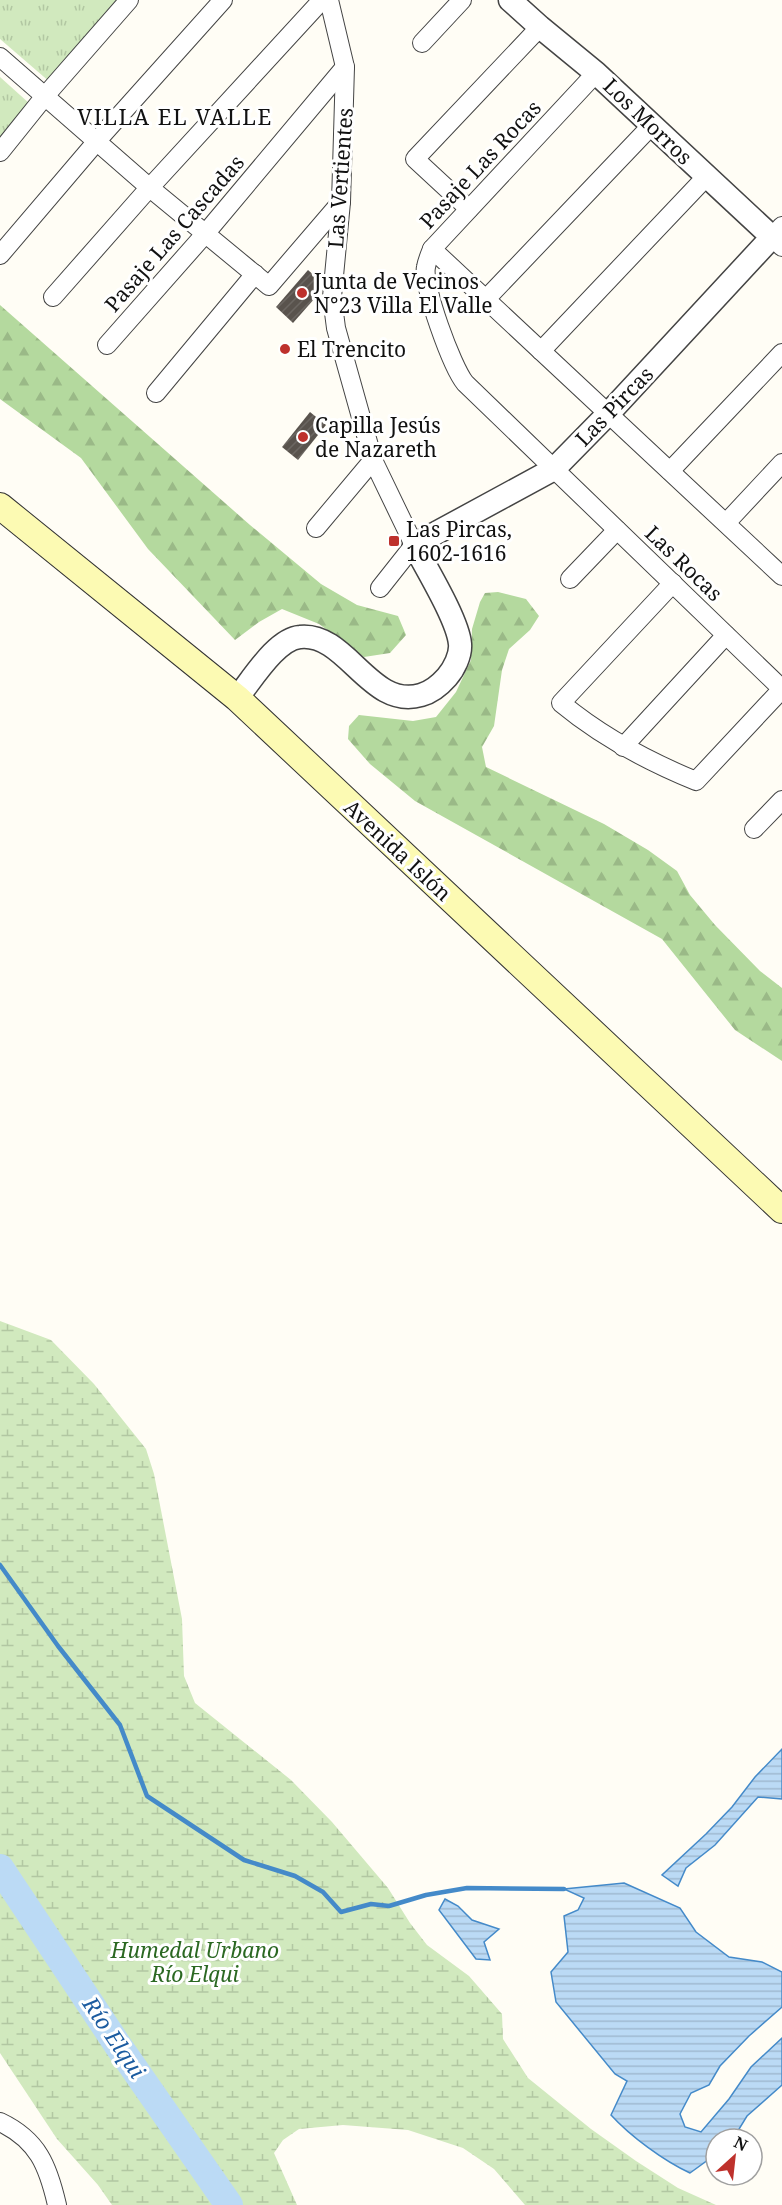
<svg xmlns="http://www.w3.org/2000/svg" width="782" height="2205" viewBox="0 0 782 2205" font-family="'Noto Serif',serif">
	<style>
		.grass { fill: url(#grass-tufts) }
		.forest { fill: url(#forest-firs) }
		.wetland { fill: url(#wetland-marsh) }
		.water { fill: url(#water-rules); stroke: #448ac9; stroke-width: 1.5 }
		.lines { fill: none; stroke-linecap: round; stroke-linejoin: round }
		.stream { stroke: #448ac9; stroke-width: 4.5 }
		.river { stroke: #bbdaf5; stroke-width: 28 }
		.building { fill: url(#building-hatch) }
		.minor-casing { stroke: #444; stroke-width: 20 }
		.tertiary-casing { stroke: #444; stroke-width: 25 }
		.secondary-casing { stroke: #333; stroke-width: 28 }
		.minor { stroke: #fff; stroke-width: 18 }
		.tertiary { stroke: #fff; stroke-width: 22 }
		.secondary { stroke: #fcfab3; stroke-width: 26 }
		.poi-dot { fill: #be312c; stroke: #fff; stroke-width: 2 }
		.labels { text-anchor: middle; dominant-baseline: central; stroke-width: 6; stroke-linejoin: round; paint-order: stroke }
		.street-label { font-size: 21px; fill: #111; stroke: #fff }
		.poi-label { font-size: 21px; fill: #111; stroke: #fff; text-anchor: start }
		.park-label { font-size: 21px; font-style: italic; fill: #2b6822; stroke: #fff }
		.neighbourhood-label { font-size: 22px; letter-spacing: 1.5px; fill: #111; stroke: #fff }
		.water-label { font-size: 22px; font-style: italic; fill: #1c5ca0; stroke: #fff }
	</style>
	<defs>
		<pattern id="grass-tufts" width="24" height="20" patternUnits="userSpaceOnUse" patternTransform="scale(1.5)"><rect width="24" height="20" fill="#d1e9be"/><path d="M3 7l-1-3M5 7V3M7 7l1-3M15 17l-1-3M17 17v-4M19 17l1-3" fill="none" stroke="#b2c7a2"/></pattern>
		<pattern id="forest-firs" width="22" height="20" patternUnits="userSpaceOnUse" patternTransform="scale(1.5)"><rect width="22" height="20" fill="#b4d99e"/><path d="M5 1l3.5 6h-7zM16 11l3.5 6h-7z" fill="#9ab987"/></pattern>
		<pattern id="wetland-marsh" width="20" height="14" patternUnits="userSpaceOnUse" patternTransform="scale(1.5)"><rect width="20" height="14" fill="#d1e9be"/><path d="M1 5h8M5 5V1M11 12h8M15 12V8" fill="none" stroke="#b2c7a2"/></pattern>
		<pattern id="water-rules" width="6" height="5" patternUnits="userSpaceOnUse" patternTransform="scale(1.5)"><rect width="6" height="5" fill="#bbdaf5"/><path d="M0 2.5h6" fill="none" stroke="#a0bad1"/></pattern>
		<pattern id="building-hatch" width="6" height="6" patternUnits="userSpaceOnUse" patternTransform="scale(1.5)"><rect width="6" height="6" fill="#59534d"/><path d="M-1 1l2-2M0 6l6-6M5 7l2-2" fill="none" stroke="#6c6762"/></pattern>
	</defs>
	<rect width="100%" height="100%" fill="#fffdf5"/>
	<g class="grass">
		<polygon points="0,0 124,0 51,83 0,39"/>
		<polygon points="0,77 30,104 0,138"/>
	</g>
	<g class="forest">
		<polygon points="0,305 250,525 321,584 357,605 398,616 406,635 390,653 364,657 319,624 282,609 259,622 235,640 148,549 81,458 0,399"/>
		<polygon points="498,592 526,599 539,616 530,630 509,649 502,670 494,726 482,747 486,767 604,824 648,850 677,871 690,895 715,925 760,971 782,988 782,1061 735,1030 662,939 415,801 370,764 348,739 349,726 359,715 413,721 436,717 456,692 471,660 472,629 480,602 485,593"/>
	</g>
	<polygon class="wetland" points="0,1321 51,1340 94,1384 146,1449 154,1474 182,1619 184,1676 195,1703 291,1780 332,1822 388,1888 410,1923 427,1945 469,1976 502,2014 503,2039 528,2078 591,2129 636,2161 678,2188 716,2205 525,2205 494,2169 463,2148 408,2130 343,2125 299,2129 283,2140 274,2153 297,2205 112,2205 98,2185 57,2139 0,2053"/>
	<g class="water">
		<polygon points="782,1749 782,1799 758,1797 715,1845 686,1868 678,1886 662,1875 706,1834 732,1807 755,1777"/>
		<path d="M 624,1883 L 680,1908 L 696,1932 L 729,1957 L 762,1962 L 782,1972 L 782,2007 L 749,2036 L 720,2066 L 709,2085 L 691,2093 L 680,2114 L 685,2127 L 701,2132 L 729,2099 L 751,2067 L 782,2038 L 782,2085 L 747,2116 L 733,2139 L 716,2139 L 716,2154 L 690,2173 C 664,2161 630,2136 611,2115 L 627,2081 L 615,2074 L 556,2002 L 551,1972 L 568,1952 L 564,1916 L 578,1910 L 584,1898 L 564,1889 Z"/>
		<polygon points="445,1899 458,1906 472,1920 499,1929 484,1942 490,1960 476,1959 439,1910"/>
	</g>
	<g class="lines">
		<polyline class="stream" points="0,1565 58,1646 120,1725 147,1796 244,1860 295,1876 323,1892 341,1912 371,1904 389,1906 426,1895 467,1888 564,1889"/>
		<polyline class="river" points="0,1868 117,2044 229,2205"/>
	</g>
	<g class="building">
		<polygon points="308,270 318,279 315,298 293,323 276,307"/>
		<polygon points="310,412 326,425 298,460 282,447"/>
	</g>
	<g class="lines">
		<g class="minor-casing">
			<g id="minor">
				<polyline points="329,0 345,67 341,202 332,297 336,328 373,460 414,545 380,588"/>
				<polyline points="422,43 462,0"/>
				<polyline points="0,57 150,188 269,286 341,202"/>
				<path d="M 596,73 L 432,249 C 430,254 427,261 426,267 C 422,285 452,367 465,383 L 782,689"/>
				<polyline points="0,152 45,96 129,0"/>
				<polyline points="469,209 415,159 540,27"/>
				<polyline points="782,226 772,237 782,247"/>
				<polyline points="432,249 782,576"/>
				<polyline points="0,255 103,134 223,0"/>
				<polyline points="53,297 142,196 322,0"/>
				<polyline points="486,299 652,125"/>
				<polyline points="107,345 205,234 345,67"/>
				<polyline points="541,351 706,177"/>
				<polyline points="156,393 255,274"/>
				<polyline points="670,471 782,353"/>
				<polyline points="726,523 782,463"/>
				<polyline points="316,528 373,460"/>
				<polyline points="570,579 617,530"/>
				<path d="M 673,583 L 561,703 C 602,737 647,761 696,781 L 782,689"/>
				<polyline points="623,747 726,635"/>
				<polyline points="754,829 782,800"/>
				<path d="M 0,2122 C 38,2140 48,2166 57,2205"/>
			</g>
		</g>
		<g class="tertiary-casing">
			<path id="tertiary" d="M 237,698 C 252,680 276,639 300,637 C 347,632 370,710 421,695 C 432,692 440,685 447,677 C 454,669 461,655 460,644 C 458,620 426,568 414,545 L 554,469 L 608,414 L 772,237 L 596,73 L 540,27 L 510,0"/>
		</g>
		<g class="secondary-casing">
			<polyline id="secondary" points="0,506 237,698 782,1210"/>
		</g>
		<use href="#minor" class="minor"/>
		<use href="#tertiary" class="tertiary"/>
		<use href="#secondary" class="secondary"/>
	</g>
	<g class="poi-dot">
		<circle cx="302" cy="293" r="6"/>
		<circle cx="285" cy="349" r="6"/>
		<circle cx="303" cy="437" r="6"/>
		<rect x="388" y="535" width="12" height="12" rx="3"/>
	</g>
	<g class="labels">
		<g class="street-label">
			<text transform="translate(648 121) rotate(44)">Los Morros</text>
			<text transform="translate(480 164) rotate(-47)">Pasaje Las Rocas</text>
			<text transform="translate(340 178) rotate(-86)">Las Vertientes</text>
			<text transform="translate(174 233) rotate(-49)">Pasaje Las Cascadas</text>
			<text transform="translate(614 406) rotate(-46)">Las Pircas</text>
			<text transform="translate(684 563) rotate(44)">Las Rocas</text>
			<text transform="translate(398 850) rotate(43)">Avenida Islón</text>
		</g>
		<g class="poi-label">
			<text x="314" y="281">Junta de Vecinos<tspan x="314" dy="24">N°23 Villa El Valle</tspan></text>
			<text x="297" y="349">El Trencito</text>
			<text x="315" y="425">Capilla Jesús<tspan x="315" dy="24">de Nazareth</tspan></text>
			<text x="406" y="529">Las Pircas,<tspan x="406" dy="24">1602-1616</tspan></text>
		</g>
		<g class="park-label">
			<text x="195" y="1950">Humedal Urbano<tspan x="195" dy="24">Río Elqui</tspan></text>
		</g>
		<g class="neighbourhood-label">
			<text x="175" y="116">VILLA EL VALLE</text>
		</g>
		<g class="water-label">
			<text transform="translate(115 2037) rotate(56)">Río Elqui</text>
		</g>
	</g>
	<g transform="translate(734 2157) rotate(27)"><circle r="28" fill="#ffffff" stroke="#a0a0a0" stroke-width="1.5"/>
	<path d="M0-4.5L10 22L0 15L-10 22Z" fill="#be312c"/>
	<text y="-9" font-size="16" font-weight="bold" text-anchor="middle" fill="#111111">N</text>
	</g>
</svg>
